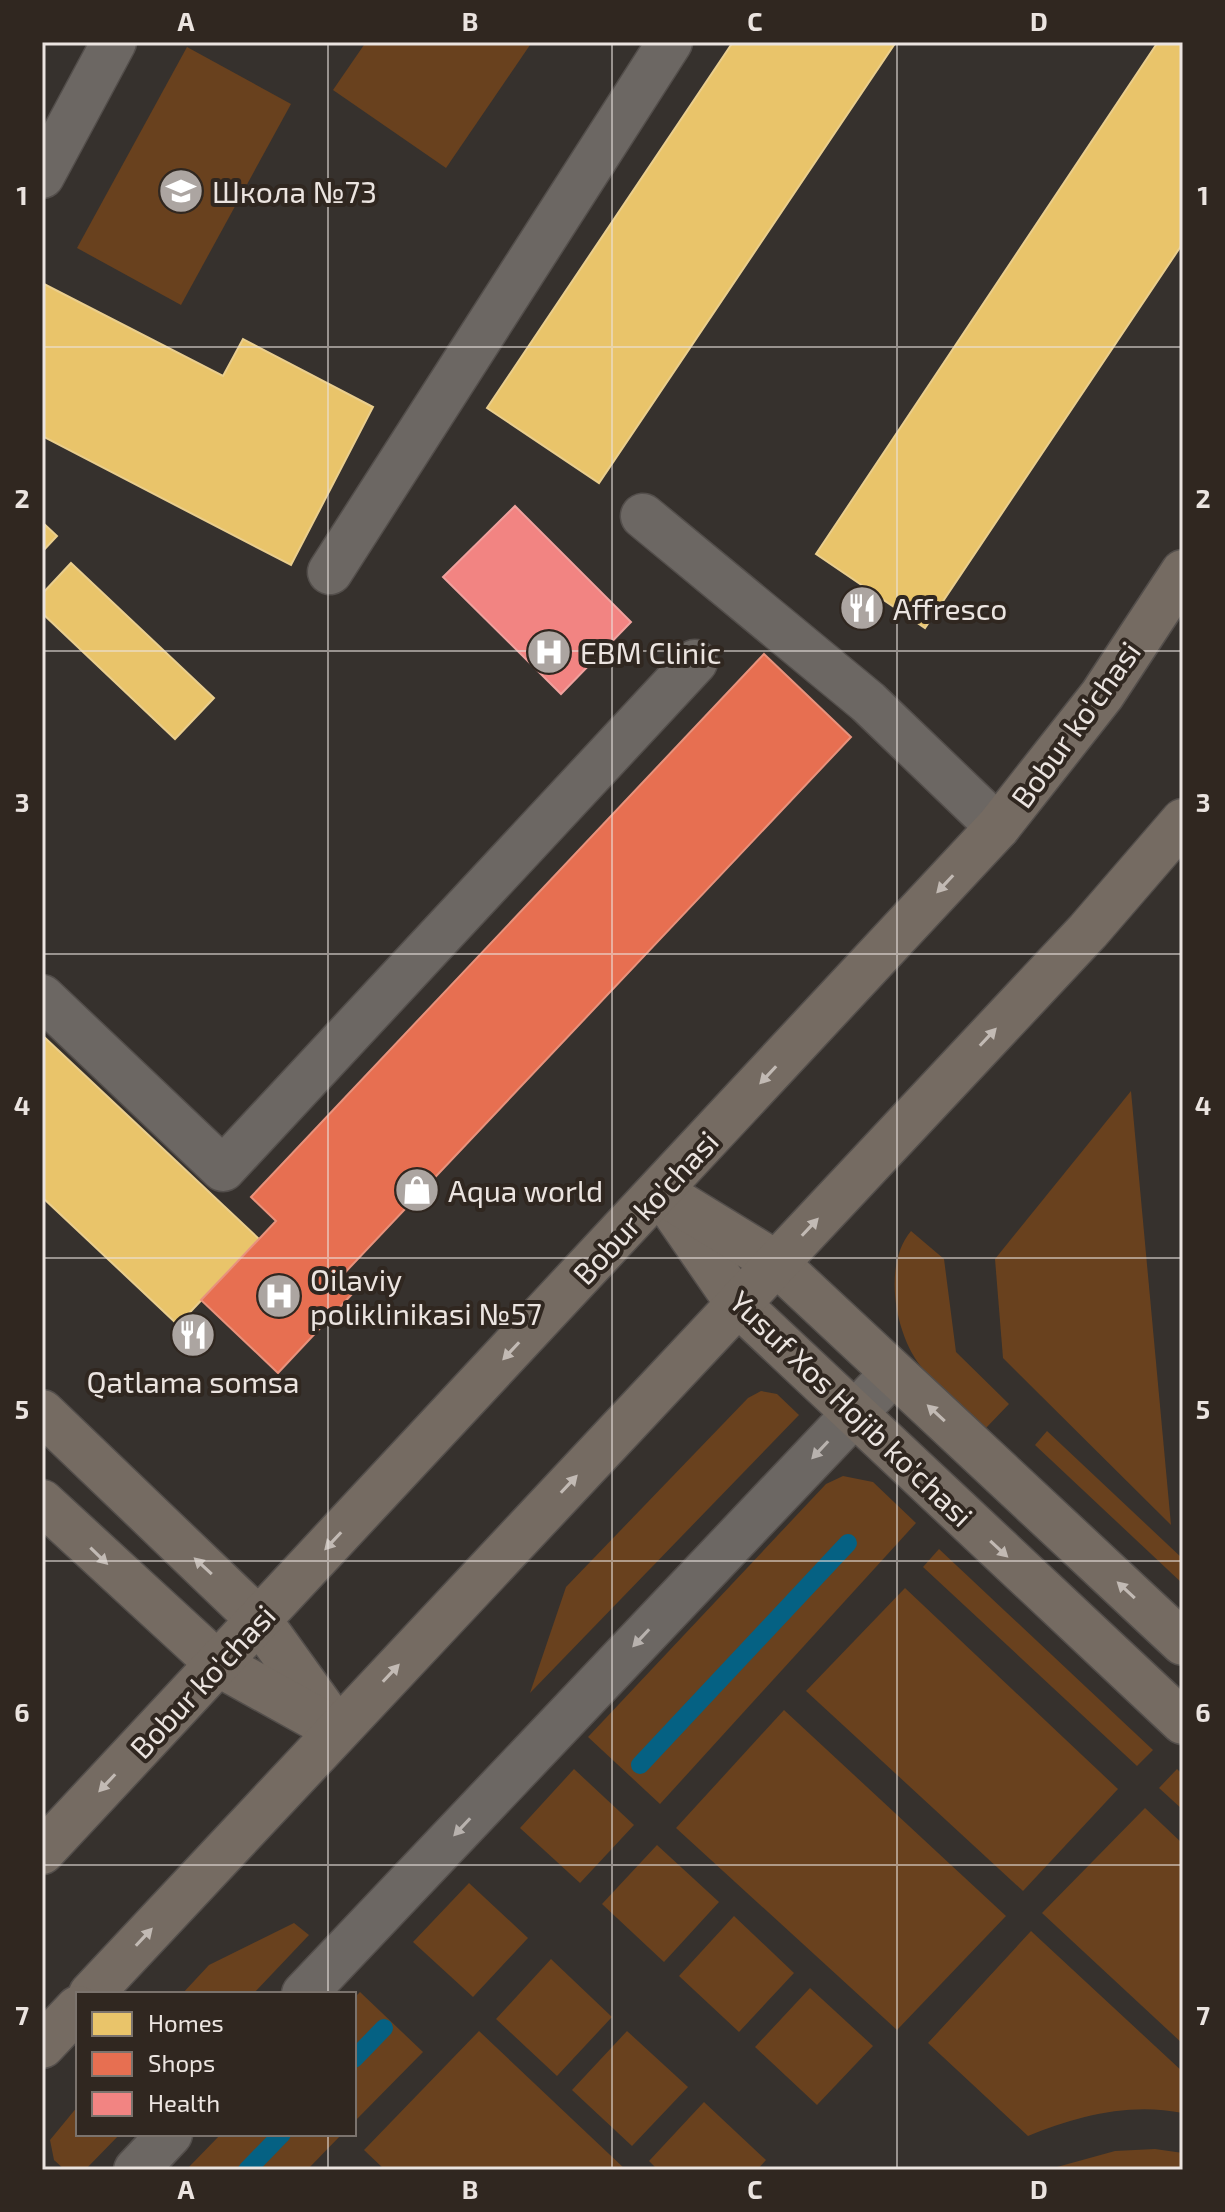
<svg xmlns="http://www.w3.org/2000/svg" width="1225" height="2212" viewBox="0 0 1225 2212" font-family="'Exo 2',sans-serif">
	<style>
		.green { fill: #69411e }
		.homes { fill: #e9c46a; stroke: #eace8d; stroke-width: 2 }
		.shops { fill: #e76f51; stroke: #e8927c; stroke-width: 2 }
		.health { fill: #f28482; stroke: #f0a19e; stroke-width: 2 }
		.lines { fill: none; stroke-linecap: round; stroke-linejoin: round }
		.stream { stroke: #056183; stroke-width: 18 }
		.minor-casing { stroke: #534e4b; stroke-width: 47 }
		.major-casing { stroke: #534e4b; stroke-width: 47 }
		.minor { stroke: #6c6763; stroke-width: 44 }
		.major { stroke: #756b62; stroke-width: 44 }
		.oneway { fill: #c2bab4 }
		.oneway2 { fill: #b8b2ae }
		.grid { fill: none; stroke: #ebe4e0; stroke-width: 2; stroke-opacity: 0.55 }
		.labels { text-anchor: middle; dominant-baseline: central; stroke-width: 8; stroke-linejoin: round; paint-order: stroke }
		.poi-label { font-size: 30px; fill: #ebe4e0; stroke: #302720; text-anchor: start }
		.street-label { font-size: 30px; fill: #ebe4e0; stroke: #302720 }
		.neatline { fill: none; stroke: #ebe4e0; stroke-width: 3 }
		.grid-label { font-size: 26px; text-anchor: middle; font-weight: bold; fill: #ebe4e0 }
	</style>
	<rect width="100%" height="100%" fill="#36312d"/>
	<g class="green">
		<polygon points="366,42 532,42 446,168 333,90"/>
		<polygon points="187,47 291,104 181,305 77,248"/>
		<polygon points="1131,1091 1171,1525 1003,1358 995,1259"/>
		<path d="M 911,1231 L 944,1259 L 956,1352 L 1009,1404 L 985,1429 C 965,1410 942,1391 923,1369 C 895,1337 882,1265 911,1231 Z"/>
		<polygon points="761,1391 777,1394 799,1415 530,1693 566,1587 748,1398"/>
		<polygon points="1047,1431 1183,1559 1183,1584 1035,1445"/>
		<polygon points="843,1476 873,1482 916,1523 660,1804 588,1737 826,1484"/>
		<polygon points="939,1549 1153,1750 1137,1766 923,1567"/>
		<polygon points="905,1588 1118,1789 1023,1891 806,1691"/>
		<polygon points="784,1710 1006,1916 897,2030 676,1828"/>
		<polygon points="574,1769 634,1825 580,1883 520,1828"/>
		<polygon points="1177,1769 1183,1775 1183,1810 1159,1788"/>
		<polygon points="1145,1808 1183,1844 1183,2044 1042,1913"/>
		<polygon points="657,1845 719,1902 664,1962 602,1904"/>
		<polygon points="469,1883 528,1938 473,1997 413,1942"/>
		<polygon points="734,1916 794,1973 739,2032 679,1976"/>
		<polygon points="294,1923 309,1935 253,1994 182,1994 209,1965"/>
		<path d="M 1031,1931 L 1183,2072 L 1183,2113 C 1130,2102 1076,2116 1028,2136 L 928,2043 Z"/>
		<polygon points="551,1959 612,2017 557,2076 496,2019"/>
		<polygon points="810,1988 873,2046 817,2105 755,2047"/>
		<polygon points="360,1992 423,2052 354,2122 354,1998"/>
		<polygon points="479,2031 626,2170 385,2170 364,2150"/>
		<polygon points="627,2031 688,2087 632,2146 572,2090"/>
		<polygon points="704,2102 766,2160 757,2170 658,2170 649,2161"/>
		<polygon points="78,2106 78,2134 120,2134 85,2170 65,2170 54,2160 50,2140"/>
		<polygon points="221,2134 342,2134 307,2170 186,2170"/>
		<polygon points="1155,2149 1183,2153 1183,2170 1057,2167 1115,2151"/>
	</g>
	<g class="homes">
		<polygon points="733,42 896,42 599,483 487,408"/>
		<polygon points="1158,42 1183,42 1183,243 925,628 816,554"/>
		<polygon points="42,283 223,376 243,339 373,407 291,565 42,436"/>
		<polygon points="42,522 57,536 42,552"/>
		<polygon points="71,563 214,698 175,739 42,613 42,594"/>
		<polygon points="42,1035 259,1239 178,1325 42,1197"/>
	</g>
	<polygon class="shops" points="764,654 851,737 338,1280 353,1293 278,1373 201,1300 276,1221 251,1197"/>
	<polygon class="health" points="515,506 631,622 561,694 443,577"/>
	<g class="lines">
		<g class="stream">
			<polyline points="640,1765 848,1543"/>
			<polyline points="354,2059 384,2028"/>
			<polyline points="247,2170 282,2134"/>
		</g>
		<g class="minor-casing">
			<g id="minor">
				<polyline points="42,176 114,42"/>
				<polyline points="643,516 868,702 998,827"/>
				<polyline points="330,572 670,42"/>
				<polyline points="42,997 223,1169 695,662"/>
				<polyline points="304,1994 893,1373"/>
				<polyline points="136,2170 170,2134"/>
			</g>
		</g>
		<g class="major-casing">
			<g id="major">
				<polyline points="660,1191 738,1304 1183,1722"/>
				<polyline points="675,1201 776,1263 1183,1643"/>
				<polyline points="42,1412 259,1620 338,1730"/>
				<polyline points="42,1502 218,1664 328,1725"/>
				<polyline points="42,1852 998,827 1102,695 1183,572"/>
				<polyline points="91,1994 1088,931 1183,821"/>
				<polyline points="42,2046 78,2008"/>
			</g>
		</g>
		<use href="#minor" class="minor"/>
		<use href="#major" class="major"/>
	</g>
	<defs><path id="oneway-solid" d="M-6-.8H1V-3.2L6.5 0L1 3.2V.8H-6Z" transform="scale(2)"/></defs>
	<g class="oneway">
		<use href="#oneway-solid" transform="translate(945 884) rotate(133)"/>
		<use href="#oneway-solid" transform="translate(988 1037) rotate(-47)"/>
		<use href="#oneway-solid" transform="translate(768 1075) rotate(133)"/>
		<use href="#oneway-solid" transform="translate(810 1227) rotate(-47)"/>
		<use href="#oneway-solid" transform="translate(511 1351) rotate(133)"/>
		<use href="#oneway-solid" transform="translate(936 1413) rotate(-137)"/>
		<use href="#oneway-solid" transform="translate(569 1484) rotate(-47)"/>
		<use href="#oneway-solid" transform="translate(333 1541) rotate(133)"/>
		<use href="#oneway-solid" transform="translate(999 1549) rotate(43)"/>
		<use href="#oneway-solid" transform="translate(99 1556) rotate(44)"/>
		<use href="#oneway-solid" transform="translate(203 1566) rotate(-137)"/>
		<use href="#oneway-solid" transform="translate(1126 1590) rotate(-137)"/>
		<use href="#oneway-solid" transform="translate(391 1673) rotate(-47)"/>
		<use href="#oneway-solid" transform="translate(107 1783) rotate(133)"/>
		<use href="#oneway-solid" transform="translate(144 1937) rotate(-47)"/>
	</g>
	<g class="oneway2">
		<use href="#oneway-solid" transform="translate(820 1450) rotate(133)"/>
		<use href="#oneway-solid" transform="translate(641 1638) rotate(133)"/>
		<use href="#oneway-solid" transform="translate(462 1827) rotate(133)"/>
	</g>
	<path class="grid" d="M 328,42 L 328,1994M 612,42 L 612,2170M 897,42 L 897,2170M 42,347 L 1183,347M 42,651 L 1183,651M 42,954 L 1183,954M 42,1258 L 1183,1258M 42,1561 L 1183,1561M 42,1865 L 1183,1865M 328,2134 L 328,2170"/>
	<defs>
		<g id="school-disc" transform="scale(2.3)"><circle r="9.5" fill="#aca5a1" stroke="#302720"/><path d="M0-5L7-2L0 1L-7-2ZM-4 1L0 2.5L4 1V4Q0 6-4 4Z" fill="#fff"/></g>
		<g id="restaurant-disc" transform="scale(2.3)"><circle r="9.5" fill="#aca5a1" stroke="#302720"/><path d="M-5-6h1v4h1v-4h1v4h1v-4h1v5L-1.5 .5V6h-2V.5L-5-1ZM5-6V6H3V1.5H1.5Q1.5-4 5-6Z" fill="#fff"/></g>
		<g id="hospital-disc" transform="scale(2.3)"><circle r="9.5" fill="#aca5a1" stroke="#302720"/><path d="M-5-5h3v3.5h4V-5h3V5h-3V1.5h-4V5h-3Z" fill="#fff"/></g>
		<g id="shop-disc" transform="scale(2.3)"><circle r="9.5" fill="#aca5a1" stroke="#302720"/><path d="M-5-2.5h2.3a2.7 3.5 0 0 1 5.4 0H5L5.5 6h-11ZM-1.5-2.5h3a1.5 2.3 0 0 0-3 0Z" fill="#fff"/></g>
	</defs>
	<g fill-rule="evenodd">
		<use href="#school-disc" x="181" y="191"/>
		<use href="#restaurant-disc" x="862" y="608"/>
		<use href="#hospital-disc" x="549" y="652"/>
		<use href="#shop-disc" x="417" y="1190"/>
		<use href="#hospital-disc" x="279" y="1296"/>
		<use href="#restaurant-disc" x="193" y="1335"/>
	</g>
	<g class="labels">
		<g class="poi-label">
			<text x="212" y="191">Школа №73</text>
			<text x="893" y="608">Affresco</text>
			<text x="580" y="652">EBM Clinic</text>
			<text x="448" y="1190">Aqua world</text>
			<text x="310" y="1279">Oilaviy<tspan x="310" dy="34">poliklinikasi №57</tspan></text>
			<text x="193" y="1381" text-anchor="middle">Qatlama somsa</text>
		</g>
		<g class="street-label">
			<text transform="translate(1075 724) rotate(-54)">Bobur ko'chasi</text>
			<text transform="translate(645 1207) rotate(-47)">Bobur ko'chasi</text>
			<text transform="translate(852 1408) rotate(44)">Yusuf Xos Hojib ko'chasi</text>
			<text transform="translate(202 1681) rotate(-47)">Bobur ko'chasi</text>
		</g>
	</g>
	<rect width="1225" height="2212" fill="none" stroke="#302720" stroke-width="88"/>
	<rect x="76" y="1992" width="280" height="144" fill="#302720" stroke="#7b736d" stroke-width="2"/>
	<rect x="92" y="2012" width="40" height="24" fill="#e9c46a" stroke="#7b736d" stroke-width="2"/>
	<text x="148" y="2032" font-size="24" fill="#ebe4e0">Homes</text>
	<rect x="92" y="2052" width="40" height="24" fill="#e76f51" stroke="#7b736d" stroke-width="2"/>
	<text x="148" y="2072" font-size="24" fill="#ebe4e0">Shops</text>
	<rect x="92" y="2092" width="40" height="24" fill="#f28482" stroke="#7b736d" stroke-width="2"/>
	<text x="148" y="2112" font-size="24" fill="#ebe4e0">Health</text>
	<rect x="44" y="44" width="1137" height="2124" class="neatline"/>
	<g class="grid-label">
		<text x="186" y="31">A</text>
		<text x="470" y="31">B</text>
		<text x="755" y="31">C</text>
		<text x="1039" y="31">D</text>
		<text x="22" y="205">1</text>
		<text x="1203" y="205">1</text>
		<text x="22" y="508">2</text>
		<text x="1203" y="508">2</text>
		<text x="22" y="812">3</text>
		<text x="1203" y="812">3</text>
		<text x="22" y="1115">4</text>
		<text x="1203" y="1115">4</text>
		<text x="22" y="1419">5</text>
		<text x="1203" y="1419">5</text>
		<text x="22" y="1722">6</text>
		<text x="1203" y="1722">6</text>
		<text x="22" y="2025">7</text>
		<text x="1203" y="2025">7</text>
		<text x="186" y="2199">A</text>
		<text x="470" y="2199">B</text>
		<text x="755" y="2199">C</text>
		<text x="1039" y="2199">D</text>
	</g>
</svg>
